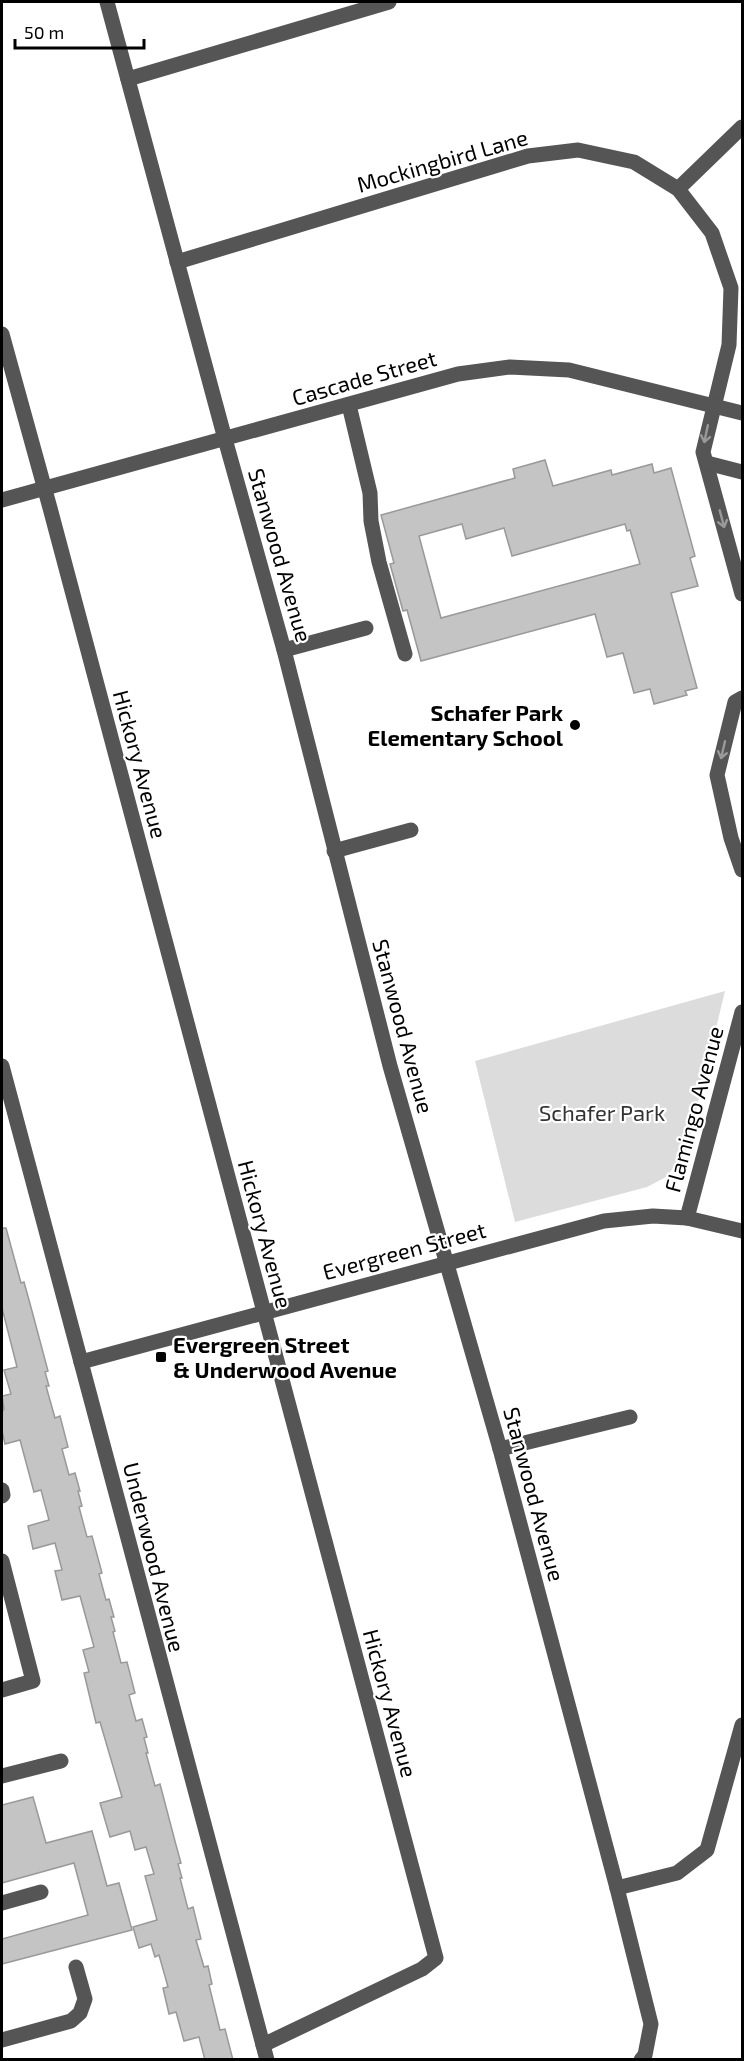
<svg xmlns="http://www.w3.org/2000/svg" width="744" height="2061" viewBox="0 0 744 2061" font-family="'Exo 2',sans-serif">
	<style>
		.green { fill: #dcdcdc }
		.building { fill: #c4c4c4; stroke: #999; stroke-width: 1.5; fill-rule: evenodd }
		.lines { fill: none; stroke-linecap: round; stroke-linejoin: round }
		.minor { stroke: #555; stroke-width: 15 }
		.oneway { stroke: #999 }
		.poi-dot { fill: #000; stroke: #fff; stroke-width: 2 }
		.labels { text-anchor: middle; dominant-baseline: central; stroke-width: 4.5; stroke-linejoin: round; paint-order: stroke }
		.street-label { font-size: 22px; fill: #000; stroke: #fff }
		.poi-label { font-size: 22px; font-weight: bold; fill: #000; stroke: #fff; text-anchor: end }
		.park-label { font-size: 22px; fill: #333; stroke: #fff }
	</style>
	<rect width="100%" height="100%" fill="#fff"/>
	<polygon class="green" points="725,991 686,1152 666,1177 647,1187 515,1222 475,1061"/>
	<g class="building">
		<path d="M 545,460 L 553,486 L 611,470 L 612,475 L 652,464 L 654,473 L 671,468 L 695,556 L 690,558 L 698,586 L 671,593 L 697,688 L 685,691 L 687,695 L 654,704 L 650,689 L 634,693 L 623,653 L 607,657 L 595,614 L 421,661 L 407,610 L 403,611 L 390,564 L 394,563 L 381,515 L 515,478 L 513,469 ZM 462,524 L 466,539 L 504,528 L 512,556 L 625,524 L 627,531 L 630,530 L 640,564 L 441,618 L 419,536 Z"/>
		<polygon points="2,1228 6,1228 21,1283 24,1282 32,1311 48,1371 45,1372 49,1386 46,1386 55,1418 60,1416 68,1447 62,1449 69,1475 75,1473 80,1491 78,1491 82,1506 79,1507 87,1537 92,1536 102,1573 99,1574 106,1600 109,1599 114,1617 111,1617 115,1631 113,1632 121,1663 127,1662 135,1693 129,1695 136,1721 142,1719 147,1737 144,1738 148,1753 146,1753 155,1786 160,1784 176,1845 181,1863 178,1864 182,1878 180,1878 188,1909 193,1907 201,1939 196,1940 204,1967 208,1966 212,1984 209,1985 220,2030 225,2029 233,2060 205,2060 199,2037 184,2041 176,2012 169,2014 163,1988 168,1987 159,1955 155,1957 151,1944 139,1948 133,1927 157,1920 145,1876 154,1874 146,1847 135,1850 130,1831 110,1837 100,1803 122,1797 100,1722 96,1723 84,1673 89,1672 83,1650 94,1647 80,1596 62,1600 55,1571 62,1570 55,1543 33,1549 28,1526 49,1520 41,1490 34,1492 20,1440 5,1444 2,1431 2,1412 4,1409 2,1396 11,1394 4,1370 17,1367 2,1308"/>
		<polygon points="33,1797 46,1843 92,1831 107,1886 119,1883 132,1930 2,1964 2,1939 88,1915 74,1863 2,1883 2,1805"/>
	</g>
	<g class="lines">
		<g class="minor">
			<polyline points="107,2 225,439 284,650 390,1066 500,1449 617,1888 651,2024 645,2055 641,2060"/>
			<polyline points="128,79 389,2"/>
			<polyline points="678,189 742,127"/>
			<polyline points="177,262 528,156 578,150 634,162 678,189 712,233 731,288 729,345 703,452 742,594"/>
			<polyline points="2,334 50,508 436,1958 422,1969 263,2045"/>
			<polyline points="349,405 370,493 371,521 379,562 405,654"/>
			<polyline points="707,463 742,472"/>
			<polyline points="2,500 458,374 510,367 569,370 742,413"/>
			<polyline points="284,650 366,628"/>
			<polyline points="742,698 735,702 717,775 731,838 742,870"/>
			<polyline points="334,851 411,830"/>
			<path d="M 2,1066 C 91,1397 176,1729 267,2060"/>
			<polyline points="687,1218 742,1012"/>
			<polyline points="81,1362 604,1221 653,1216 687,1218 742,1231"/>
			<polyline points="500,1449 630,1417"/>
			<polyline points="2,1490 3,1495 2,1496"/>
			<polyline points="2,1561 33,1681 2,1690"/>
			<polyline points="2,1776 61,1761"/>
			<polyline points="617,1888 677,1873 707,1850 742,1725"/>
			<polyline points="2,1903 41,1892"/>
			<polyline points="2,2040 71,2021 80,2013 85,1999 76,1967"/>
		</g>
	</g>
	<defs><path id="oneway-shaft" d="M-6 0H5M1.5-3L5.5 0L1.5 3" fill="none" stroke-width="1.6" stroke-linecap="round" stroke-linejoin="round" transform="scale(1.5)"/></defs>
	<g class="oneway">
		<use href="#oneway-shaft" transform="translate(706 434) rotate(102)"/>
		<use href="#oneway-shaft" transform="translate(722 519) rotate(75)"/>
		<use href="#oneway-shaft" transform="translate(723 750) rotate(103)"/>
	</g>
	<g class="poi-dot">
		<circle cx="575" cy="725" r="6"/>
		<rect x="155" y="1351" width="12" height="12" rx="3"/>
	</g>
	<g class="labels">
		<g class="street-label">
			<text transform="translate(442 160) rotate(-16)">Mockingbird Lane</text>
			<text transform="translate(364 377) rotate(-16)">Cascade Street</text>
			<text transform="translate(281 555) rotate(74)">Stanwood Avenue</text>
			<text transform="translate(141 764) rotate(75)">Hickory Avenue</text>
			<text transform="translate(404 1026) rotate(75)">Stanwood Avenue</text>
			<text transform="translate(693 1109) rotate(-75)">Flamingo Avenue</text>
			<text transform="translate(266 1234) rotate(75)">Hickory Avenue</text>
			<text transform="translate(404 1250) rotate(-15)">Evergreen Street</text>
			<text transform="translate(535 1494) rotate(75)">Stanwood Avenue</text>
			<text transform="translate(155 1557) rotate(76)">Underwood Avenue</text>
			<text transform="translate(391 1703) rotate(75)">Hickory Avenue</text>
		</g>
		<g class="poi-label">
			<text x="563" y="712">Schafer Park<tspan x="563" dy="25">Elementary School</tspan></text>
			<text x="173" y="1344" text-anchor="start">Evergreen Street<tspan x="173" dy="25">&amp; Underwood Avenue</tspan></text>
		</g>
		<g class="park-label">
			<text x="602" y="1112">Schafer Park</text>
		</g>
	</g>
	<rect width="744" height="2061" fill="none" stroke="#000000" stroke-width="6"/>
	<path d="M15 39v9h129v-9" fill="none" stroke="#000000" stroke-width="3"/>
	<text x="24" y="39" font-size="18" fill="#000000" stroke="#ffffff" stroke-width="4.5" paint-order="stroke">50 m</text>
</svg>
